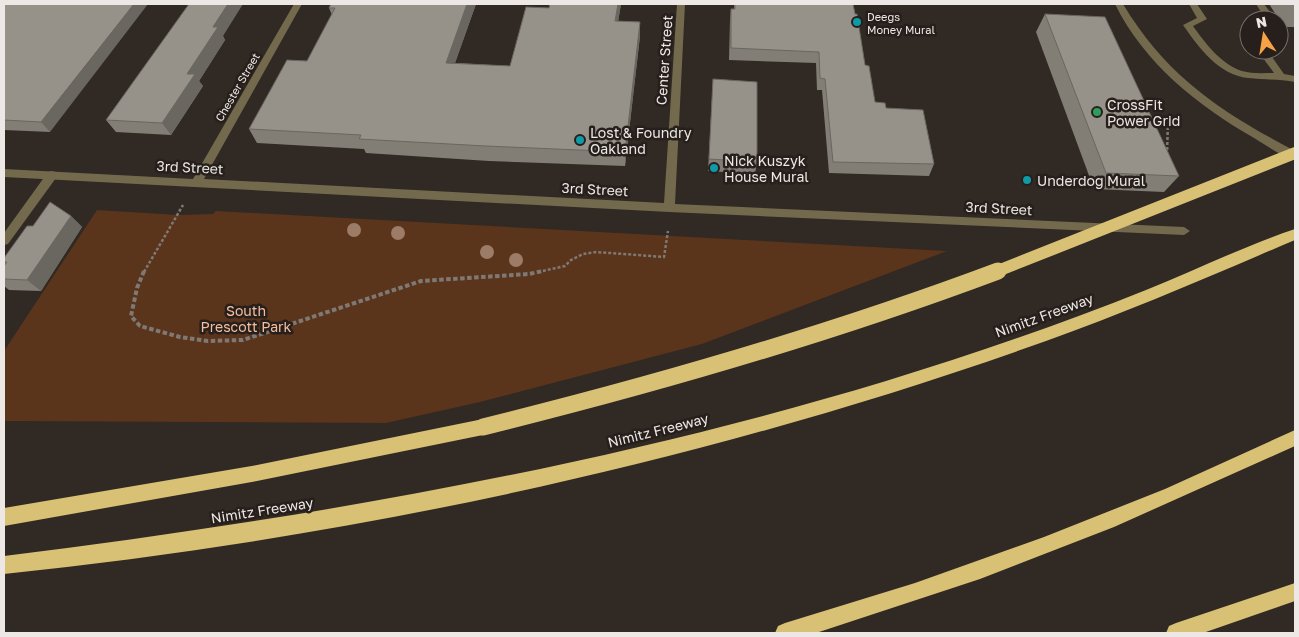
<svg xmlns="http://www.w3.org/2000/svg" width="1299" height="637" viewBox="0 0 1299 637" font-family="'Golos Text',sans-serif">
	<style>
		.green { fill: #5a341b }
		.lines { fill: none; stroke-linecap: round; stroke-linejoin: round }
		.path-far1 { stroke: #7f7975; stroke-width: 2.5; stroke-dasharray: 3 2; stroke-linecap: butt }
		.path { stroke: #7f7975; stroke-width: 4; stroke-dasharray: 4.5 2.5; stroke-linecap: butt }
		.service { fill: #73694c; fill-rule: evenodd }
		.minor { fill: #73694c; fill-rule: evenodd }
		.tertiary { fill: #73694c; fill-rule: evenodd }
		.motorway { fill: #d8c074; fill-rule: evenodd }
		.motorway-bridge-far1 { stroke: #d8c074; stroke-width: 12 }
		.motorway-bridge { stroke: #d8c074; stroke-width: 17 }
		.tree { fill: #9c7b67 }
		.wall { fill: #827e76 }
		.shaded-wall { fill: #6a6660 }
		.building { fill: #979289; stroke: #6a6660 }
		.culture-dot { fill: #0f9aa8; stroke: #261f1b; stroke-width: 2 }
		.leisure-dot { fill: #2e9e5b; stroke: #261f1b; stroke-width: 2 }
		.labels { text-anchor: middle; dominant-baseline: central; stroke-width: 5; stroke-linejoin: round; paint-order: stroke }
		.far-poi-label { font-size: 11px; fill: #ede8e5; stroke: #261f1b; text-anchor: start }
		.far-street-label { font-size: 11px; fill: #ede8e5; stroke: #261f1b }
		.street-label { font-size: 14px; fill: #ede8e5; stroke: #261f1b }
		.poi-label { font-size: 14px; fill: #ede8e5; stroke: #261f1b; text-anchor: start }
		.park-label { font-size: 14px; fill: #f5be9d; stroke: #261f1b }
	</style>
	<rect width="100%" height="100%" fill="#302924"/>
	<polygon class="green" points="97,210 178,215 213,214 216,211 947,251 702,344 480,402 386,423 4,421 4,351"/>
	<g class="lines">
		<g class="path-far1">
			<polyline points="1167,155 1168,120"/>
			<polyline points="144,272 183,205"/>
			<polyline points="538,272 565,266 571,260 583,254 596,252 664,257 668,231"/>
		</g>
		<polyline class="path" points="144,271 137,288 131,316 140,326 180,337 208,341 243,340 421,281 529,274 543,271"/>
		<g class="service">
			<path d="M 1189,4 L 1197,4 L 1207,19 L 1193,26 C 1205,43 1222,65 1242,71 C 1252,74 1263,73 1274,73 L 1257,50 L 1267,50 L 1284,74 L 1295,76 L 1295,82 C 1280,79 1264,80 1248,78 C 1219,75 1199,48 1183,25 L 1197,18 Z"/>
			<polygon points="1256,4 1264,4 1276,20 1266,20"/>
			<polygon points="52,171 56,172 57,175 56,178 8,244 4,245 4,233 48,172"/>
		</g>
		<polygon class="minor" points="294,4 302,4 204,179 664,203 677,4 685,4 675,204 1184,227 1190,231 1184,235 669,212 4,177 4,169 193,179"/>
		<path class="tertiary" d="M 1115,4 L 1123,4 C 1167,77 1221,112 1295,151 L 1295,160 C 1281,156 1267,146 1254,138 C 1198,106 1144,63 1115,4 Z"/>
		<g class="motorway">
			<path d="M 1295,229 L 1295,240 C 1213,275 1130,311 1046,341 C 711,461 357,537 4,574 L 4,556 C 302,519 598,468 886,381 C 974,354 1061,324 1146,290 C 1196,270 1244,246 1295,229 Z"/>
			<polygon points="483,419 489,422 491,427 489,432 483,435 257,481 4,526 4,508 257,465"/>
			<polygon points="1295,430 1295,446 1114,527 980,579 816,633 775,633 778,626 785,623 915,583 1044,537 1165,489"/>
			<polygon points="1295,583 1295,601 1203,633 1166,633 1169,626 1176,623"/>
		</g>
		<polyline class="motorway-bridge-far1" points="995,272 1295,153"/>
		<path class="motorway-bridge" d="M 483,427 C 657,384 830,334 998,271"/>
	</g>
	<g class="tree">
		<circle cx="354" cy="230" r="7"/>
		<circle cx="398" cy="233" r="7"/>
		<circle cx="487" cy="252" r="7"/>
		<circle cx="516" cy="260" r="7"/>
	</g>
	<g class="wall">
		<polygon points="4,4 50,132 4,130"/>
		<polygon points="331,4 476,4 455,63 510,66 549,8 550,4 621,4 618,21 640,22 640,36 625,166 489,161 366,153 364,149 257,143 249,129 307,61 332,15 329,8"/>
		<polygon points="734,4 853,4 865,65 875,102 886,108 934,164 929,176 829,173 822,90 817,90 816,63 729,60 730,20 731,9 734,9"/>
		<polygon points="1269,4 1295,4 1295,27 1284,27"/>
		<polygon points="1045,14 1179,176 1164,192 1094,189 1036,32"/>
		<polygon points="223,36 225,40 199,81 203,86 171,135 116,132 106,120"/>
		<polygon points="713,79 757,162 755,174 708,171"/>
		<polygon points="71,216 82,227 41,291 9,290 4,286 4,266 5,265 4,264 4,258 33,226"/>
	</g>
	<g class="shaded-wall">
		<polygon points="134,4 148,4 50,132 41,122"/>
		<polygon points="228,4 243,4 223,36 225,40 199,81 203,86 171,135 162,123 187,74 213,27"/>
		<polygon points="467,4 476,4 450,77 446,63"/>
		<polygon points="618,4 621,4 616,35 615,21"/>
		<polygon points="640,22 640,36 625,166 625,152"/>
		<polygon points="71,216 82,227 41,291 27,280"/>
	</g>
	<g class="building">
		<polygon points="4,4 134,4 41,122 4,120"/>
		<polygon points="189,4 228,4 213,27 218,27 187,74 195,74 162,123 106,120"/>
		<polygon points="331,4 467,4 446,63 510,66 526,7 549,8 550,4 618,4 615,21 640,22 625,152 486,146 359,139 361,135 249,129 287,60 307,61 335,8 329,8"/>
		<polygon points="735,4 853,4 855,14 857,14 865,65 869,66 875,102 885,103 886,108 923,110 934,164 833,162 825,79 820,78 819,52 731,48 731,9 735,9"/>
		<polygon points="1045,14 1105,17 1179,176 1106,173"/>
		<polygon points="713,79 757,82 757,162 709,159"/>
		<polygon points="50,202 71,216 27,280 4,279 4,266 7,262 4,262 4,258 27,226 33,226"/>
	</g>
	<g class="culture-dot">
		<circle cx="857" cy="22" r="5"/>
		<circle cx="580" cy="140" r="5"/>
		<circle cx="714" cy="168" r="5"/>
		<circle cx="1027" cy="180" r="5"/>
	</g>
	<circle class="leisure-dot" cx="1097" cy="112" r="5"/>
	<g class="labels">
		<g class="far-poi-label">
			<text x="867" y="16">Deegs<tspan x="867" dy="13">Money Mural</tspan></text>
		</g>
		<g class="far-street-label">
			<text transform="translate(237 87) rotate(-60)">Chester Street</text>
		</g>
		<g class="street-label">
			<text transform="translate(664 60) rotate(-86)">Center Street</text>
			<text transform="translate(190 167) rotate(3)">3rd Street</text>
			<text transform="translate(595 189) rotate(3)">3rd Street</text>
			<text transform="translate(999 208) rotate(3)">3rd Street</text>
			<text transform="translate(1044 315) rotate(-20)">Nimitz Freeway</text>
			<text transform="translate(658 430) rotate(-14)">Nimitz Freeway</text>
			<text transform="translate(262 510) rotate(-9)">Nimitz Freeway</text>
		</g>
		<g class="poi-label">
			<text x="1107" y="104">CrossFit<tspan x="1107" dy="16">Power Grid</tspan></text>
			<text x="590" y="132">Lost &amp; Foundry<tspan x="590" dy="16">Oakland</tspan></text>
			<text x="724" y="160">Nick Kuszyk<tspan x="724" dy="16">House Mural</tspan></text>
			<text x="1037" y="180">Underdog Mural</text>
		</g>
		<g class="park-label">
			<text x="246" y="310">South<tspan x="246" dy="16">Prescott Park</tspan></text>
		</g>
	</g>
	<rect width="1299" height="637" fill="none" stroke="#ede8e5" stroke-width="10"/>
	<g transform="translate(1264 35) rotate(348)"><circle r="24" fill="#261f1b" stroke="#766f6c"/>
	<path d="M0-4L9 19L0 12L-9 19Z" fill="#f6a246"/>
	<text y="-8" font-size="14" font-weight="bold" text-anchor="middle" fill="#ede8e5">N</text>
	</g>
</svg>
